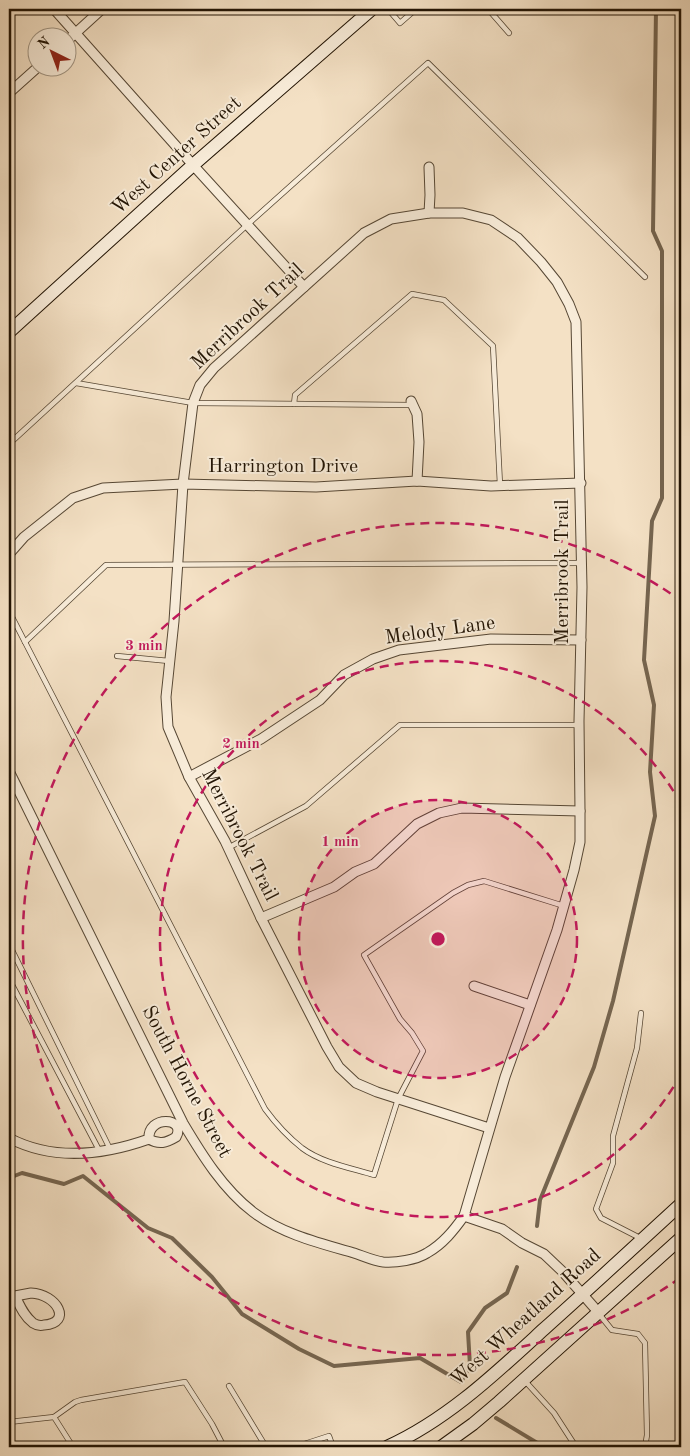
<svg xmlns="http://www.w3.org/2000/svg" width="690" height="1456" viewBox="0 0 690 1456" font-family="'Old Standard TT',serif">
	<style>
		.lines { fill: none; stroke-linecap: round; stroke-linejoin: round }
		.stream { stroke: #756550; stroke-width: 4 }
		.lane-casing { stroke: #564734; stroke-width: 6 }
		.street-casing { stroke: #564734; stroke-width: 11 }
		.secondary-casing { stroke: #221404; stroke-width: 14 }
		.lane { stroke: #f8ecd9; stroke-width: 4.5 }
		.street { stroke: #f8ecd9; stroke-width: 9 }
		.secondary { stroke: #f8ecd9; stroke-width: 12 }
		.rail { stroke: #221404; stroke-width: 4; stroke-dasharray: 9 9; stroke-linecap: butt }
		.ring { fill: none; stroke: #c2185b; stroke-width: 2.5; stroke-dasharray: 9 6 }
		.labels { text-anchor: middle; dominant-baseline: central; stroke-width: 4; stroke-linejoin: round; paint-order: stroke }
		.street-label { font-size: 20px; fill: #221404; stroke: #f8ecd9 }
		.centre { fill: #c2185b; stroke: #f8ecd9; stroke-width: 2.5 }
		.ring-label { font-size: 15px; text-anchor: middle; font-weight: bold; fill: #c2185b; stroke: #f8ecd9; stroke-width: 4; stroke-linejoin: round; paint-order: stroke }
	</style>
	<rect width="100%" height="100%" fill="#f4e1c5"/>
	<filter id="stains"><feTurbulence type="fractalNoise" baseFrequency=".004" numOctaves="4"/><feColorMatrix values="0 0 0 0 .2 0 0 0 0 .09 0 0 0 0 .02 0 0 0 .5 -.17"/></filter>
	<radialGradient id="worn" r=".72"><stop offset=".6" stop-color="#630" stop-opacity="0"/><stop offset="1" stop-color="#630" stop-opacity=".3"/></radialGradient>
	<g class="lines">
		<g class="stream">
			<polyline points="9,1178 22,1173 64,1184 83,1176 148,1228 172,1238 212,1277 242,1314 299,1349 334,1366 420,1358 461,1382 470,1366 468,1332 485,1308 507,1293 517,1267"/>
			<polyline points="537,1226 540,1200 594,1067 613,1001 655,816 650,772 654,705 644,660 652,521 662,498 662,251 653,231 656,9"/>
			<polyline points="496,1418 544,1447"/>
		</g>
		<g class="lane-casing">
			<g id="lane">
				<polyline points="388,9 400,23 416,9"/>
				<polyline points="488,9 509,33"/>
				<polyline points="76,383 193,403 413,405"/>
				<polyline points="294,404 295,395 412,294 444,300 493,346 500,485"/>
				<polyline points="9,444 247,225 428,63 645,277"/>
				<path d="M 9,611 L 265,1109 C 276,1124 288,1137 302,1148 C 322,1163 351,1168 374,1175 L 398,1099 L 423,1051 L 412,1033 L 400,1019 L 364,955 L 453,893 L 468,885 L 484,881 L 564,906"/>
				<polyline points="25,642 106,565 582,563"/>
				<polyline points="117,656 169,661"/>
				<polyline points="228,848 306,806 400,725 579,725"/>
				<polyline points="9,944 110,1149"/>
				<polyline points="9,979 99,1150"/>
				<polyline points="641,1013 637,1048 613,1136 613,1163 596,1209 601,1218 642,1239"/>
				<polyline points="599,1314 612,1330 638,1334 645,1343 647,1435 645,1447"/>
				<polyline points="525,1381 554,1413 576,1447"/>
				<polyline points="229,1386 266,1447"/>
				<polyline points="54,1417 75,1402 81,1400 185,1382 212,1424 224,1447"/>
				<polyline points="9,1422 54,1417 73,1447"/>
				<polyline points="295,1447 329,1436 333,1447"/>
			</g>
		</g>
		<g class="street-casing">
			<g id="street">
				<polyline points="54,9 193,165 304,287"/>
				<polyline points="68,40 102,9"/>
				<polyline points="9,93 38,67"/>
				<polyline points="429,213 430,195 429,167"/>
				<polyline points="411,401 417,414 419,442 417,481"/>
				<polyline points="9,554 24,537 73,498 103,488 183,484 316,487 417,481 491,486 581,483"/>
				<path d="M 9,771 L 183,1123 C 202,1155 223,1189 253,1212 C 282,1234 319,1243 354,1253 C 363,1256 374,1261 383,1262 C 396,1263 416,1260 427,1253 C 443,1244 454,1230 464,1216 L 505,1077 L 557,930 L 574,870 L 580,842 L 580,811 L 579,721 L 582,587 L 576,322 L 569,304 L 557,282 L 541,262 L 518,238 L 491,220 L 463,213 L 429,213 L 391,219 L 364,233 L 214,368 L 200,385 L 193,403 L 183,484 L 174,621 L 166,697 L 168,727 L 189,777 L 225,841 L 261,918 L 327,1047 L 339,1067 L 356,1083 L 377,1092 L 489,1128"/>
				<polyline points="189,777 261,739 320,700 344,675 373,659 399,650 491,639 581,640"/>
				<polyline points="261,918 334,887 355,872 374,864 417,824 439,813 462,808 580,811"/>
				<polyline points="474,986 530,1005"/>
				<path d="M 9,1138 C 53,1161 104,1155 149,1139 C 159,1145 166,1143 176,1137 C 187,1117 147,1115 149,1139"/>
				<polyline points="464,1216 502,1229 522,1243 544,1254 563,1272 599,1313"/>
				<path d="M 31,1293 C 57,1294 73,1323 44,1325 C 40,1326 36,1325 33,1323 C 24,1316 20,1306 15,1296 Z"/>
			</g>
		</g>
		<g class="secondary-casing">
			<g id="secondary">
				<polyline points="9,332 193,165 372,9"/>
				<path d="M 387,1447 C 447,1420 496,1373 544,1329 C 590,1288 635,1246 681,1204"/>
				<polyline points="441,1447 473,1424 499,1402 681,1238"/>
			</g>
		</g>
		<use href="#lane" class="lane"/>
		<use href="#street" class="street"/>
		<use href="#secondary" class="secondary"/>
		<polyline class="rail" points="679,9 681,282"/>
	</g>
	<circle cx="438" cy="939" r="139" fill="#c2185b" fill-opacity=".12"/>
	<g class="ring">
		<circle cx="438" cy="939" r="139"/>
		<path d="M681 1074A278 278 0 1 1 681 804"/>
		<path d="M680 1278A416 416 0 1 1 680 600"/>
	</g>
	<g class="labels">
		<g class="street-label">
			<text transform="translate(177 156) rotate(-42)">West Center Street</text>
			<text transform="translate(248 317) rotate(-43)">Merribrook Trail</text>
			<text x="283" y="467">Harrington Drive</text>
			<text transform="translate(563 572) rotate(-90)">Merribrook Trail</text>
			<text transform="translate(440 631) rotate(-8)">Melody Lane</text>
			<text transform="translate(239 835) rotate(63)">Merribrook Trail</text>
			<text transform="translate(186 1082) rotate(62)">South Horne Street</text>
			<text transform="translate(526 1318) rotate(-42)">West Wheatland Road</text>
		</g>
	</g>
	<circle cx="438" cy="939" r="8" class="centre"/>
	<g class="ring-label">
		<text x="144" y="650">3 min</text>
		<text x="241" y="748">2 min</text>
		<text x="340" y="846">1 min</text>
	</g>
	<rect width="690" height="1456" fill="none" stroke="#f4e1c5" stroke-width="30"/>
	<rect x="10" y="10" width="670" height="1436" fill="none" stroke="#221404" stroke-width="2.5"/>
	<rect x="15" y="15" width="660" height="1426" fill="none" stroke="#221404"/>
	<g transform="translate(52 52) rotate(318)"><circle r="24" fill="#f8ecd9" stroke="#a29684"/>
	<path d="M0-4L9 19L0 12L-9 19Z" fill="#8f2418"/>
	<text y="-8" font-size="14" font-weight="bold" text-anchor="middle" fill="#221404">N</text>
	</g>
	<rect width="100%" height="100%" filter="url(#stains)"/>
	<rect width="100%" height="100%" fill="url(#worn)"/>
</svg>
